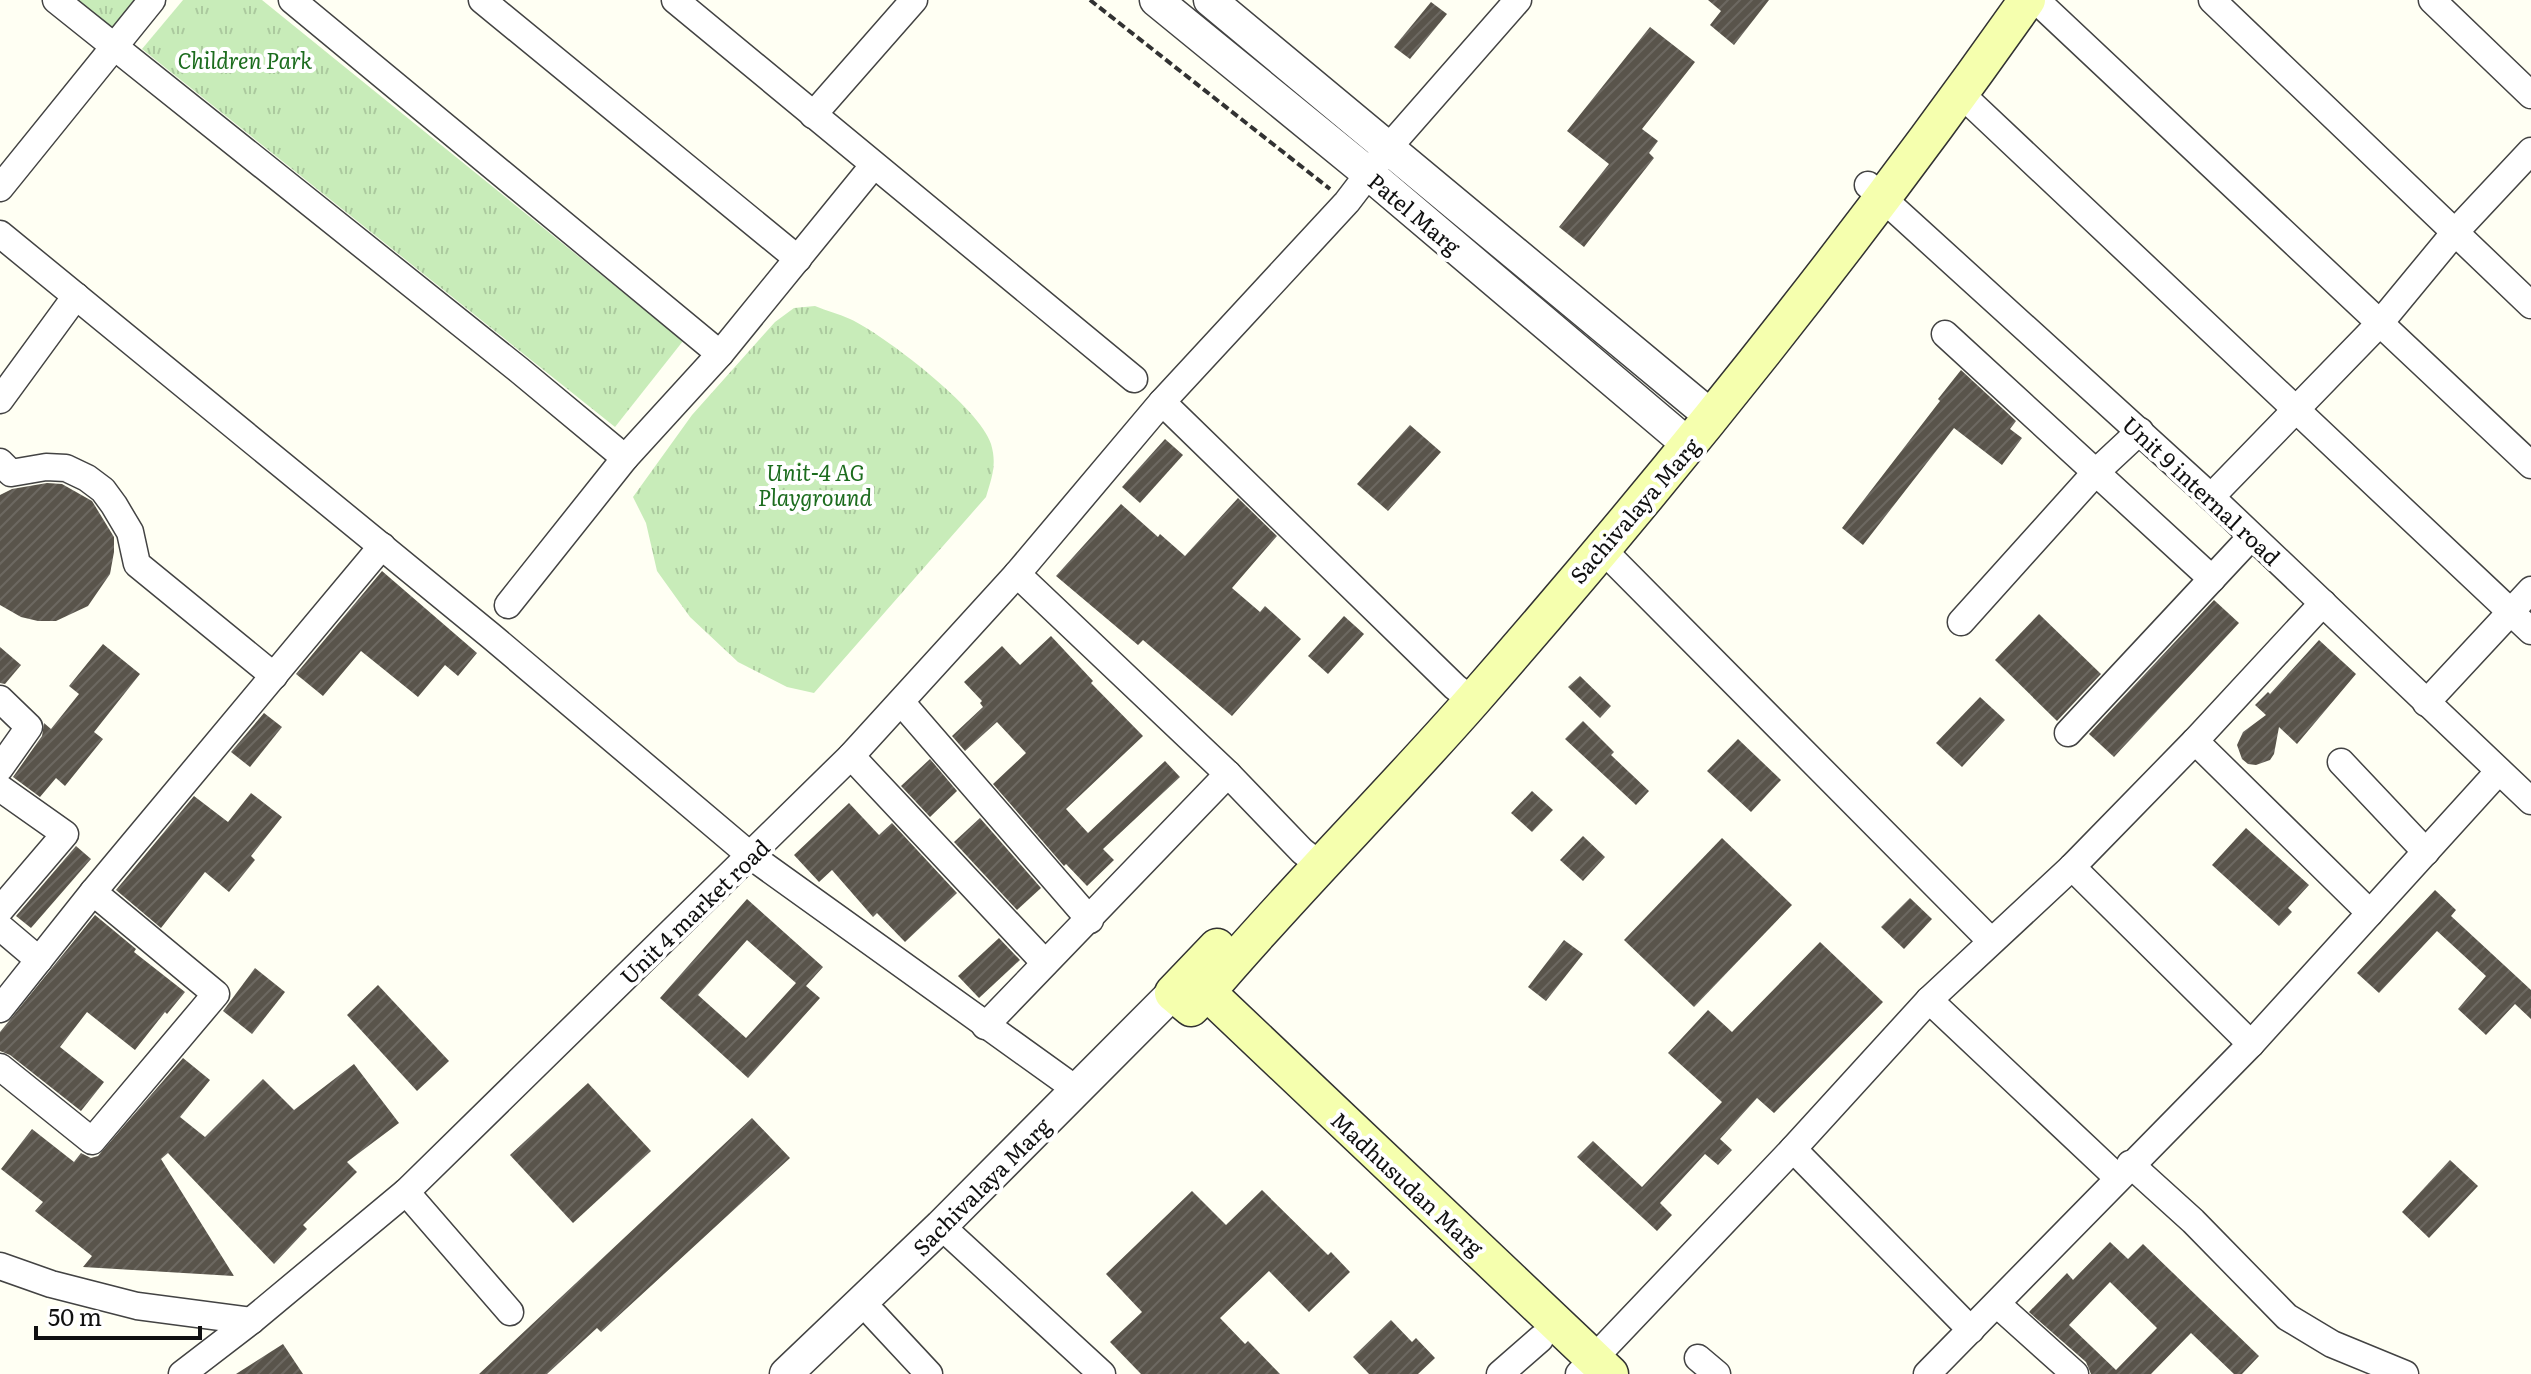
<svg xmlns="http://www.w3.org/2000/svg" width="2531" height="1374" viewBox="0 0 2531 1374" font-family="Literata,serif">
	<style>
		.park { fill: url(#park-tufts) }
		.building { fill: url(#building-hatch); fill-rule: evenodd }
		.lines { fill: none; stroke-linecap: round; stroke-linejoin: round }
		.minor-casing { stroke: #434343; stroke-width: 29 }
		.tertiary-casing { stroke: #434343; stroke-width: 35 }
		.secondary-casing { stroke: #323232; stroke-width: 39 }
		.path { stroke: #323232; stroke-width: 4; stroke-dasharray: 8 4; stroke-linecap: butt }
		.minor { stroke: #fff; stroke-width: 26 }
		.tertiary { stroke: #fff; stroke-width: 32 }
		.secondary { stroke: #f5ffae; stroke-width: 36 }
		.labels { text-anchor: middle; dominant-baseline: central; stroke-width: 8; stroke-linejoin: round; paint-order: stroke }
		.park-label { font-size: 22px; font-style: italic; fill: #1c6c1e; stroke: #fff }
		.street-label { font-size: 22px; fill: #101010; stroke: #fff }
	</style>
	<defs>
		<pattern id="park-tufts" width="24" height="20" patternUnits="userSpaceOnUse" patternTransform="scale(2)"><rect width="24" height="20" fill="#c8ecb9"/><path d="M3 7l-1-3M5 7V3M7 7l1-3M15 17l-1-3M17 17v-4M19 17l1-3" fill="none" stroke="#abc99e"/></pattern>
		<pattern id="building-hatch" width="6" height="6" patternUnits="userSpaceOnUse" patternTransform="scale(2)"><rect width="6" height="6" fill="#59544b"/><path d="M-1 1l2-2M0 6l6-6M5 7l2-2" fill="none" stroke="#6c6861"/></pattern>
	</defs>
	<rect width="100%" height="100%" fill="#fffff3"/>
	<g class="park">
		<polygon points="64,0 137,0 109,36"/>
		<polygon points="183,0 262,0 683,341 615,427 142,49"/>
		<path d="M 815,306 C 827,311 839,314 850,319 C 883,334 981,409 991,444 C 997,464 992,477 986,497 L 814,693 L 787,687 L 738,662 L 690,617 L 657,571 L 646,523 L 633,497 L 692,415 L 775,322 L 794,308 Z"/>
	</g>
	<g class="building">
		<polygon points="1708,0 1769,0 1734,45 1710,25 1721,11"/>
		<polygon points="1431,2 1447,14 1410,59 1394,47"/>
		<polygon points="1650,27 1695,62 1642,129 1658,141 1649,153 1654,158 1584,247 1559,227 1609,164 1567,131"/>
		<polygon points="1961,370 2016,421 2010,429 2022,438 2002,465 1954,428 1863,545 1842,528 1940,401 1938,399"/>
		<polygon points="1410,425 1441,452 1388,511 1357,484"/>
		<polygon points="1165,439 1183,455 1140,503 1122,487"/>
		<polygon points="47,483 62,484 92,501 114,537 114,552 110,574 88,606 56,621 38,621 21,617 0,605 0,495 12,489"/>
		<polygon points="1238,498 1277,536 1232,588 1260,612 1265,606 1301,639 1232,716 1143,640 1138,645 1056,576 1121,504 1158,537 1160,534 1185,556"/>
		<polygon points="382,571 477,653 458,676 445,665 418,697 361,651 323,696 296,674"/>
		<polygon points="2214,600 2239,623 2114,757 2089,734"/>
		<polygon points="2039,614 2101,674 2057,721 1995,660"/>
		<polygon points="1344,616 1364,634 1328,674 1308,656"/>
		<polygon points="1051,636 1093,681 1091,683 1143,736 1066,809 1088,833 1165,761 1180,777 1103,849 1114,860 1087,886 1066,864 1064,866 993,784 1026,753 997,722 965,751 952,736 983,707 980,703 982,701 964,682 1002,646 1020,665"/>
		<polygon points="2319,640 2356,674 2297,744 2279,727 2274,754 2270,760 2256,765 2248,764 2242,759 2237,745 2243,732 2266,715 2255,705 2268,692 2270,694"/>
		<polygon points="103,644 140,674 94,732 103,739 65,786 56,778 40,797 13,777 42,736 44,723 51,729 79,694 69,686"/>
		<polygon points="0,647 21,665 5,684 0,683"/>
		<polygon points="1580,676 1611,706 1600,718 1568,687"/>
		<polygon points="1980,697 2005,720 1962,767 1936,743"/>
		<polygon points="264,713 282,727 250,767 231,752"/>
		<polygon points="1583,721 1614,752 1611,755 1649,791 1636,805 1565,739"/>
		<polygon points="1738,739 1781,780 1751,812 1707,771"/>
		<polygon points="930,759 957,791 930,817 901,786"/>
		<polygon points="1532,791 1553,810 1532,832 1511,813"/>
		<polygon points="251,793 282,817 251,856 255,860 229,892 205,872 161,928 116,890 194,796 228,822"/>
		<polygon points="849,803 879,835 892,823 957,893 905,942 877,913 873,917 832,870 819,882 794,855"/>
		<polygon points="980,818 1041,888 1017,910 954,842"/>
		<polygon points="2246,828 2309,885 2288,908 2292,912 2279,926 2212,865"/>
		<polygon points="1583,836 1605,857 1583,881 1560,860"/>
		<polygon points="1722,838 1792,905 1694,1007 1624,940"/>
		<polygon points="76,846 91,859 31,928 16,916"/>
		<polygon points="2435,890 2456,910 2451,916 2531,990 2531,1019 2515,1004 2486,1035 2458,1009 2486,976 2437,931 2379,993 2357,973"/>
		<polygon points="1910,898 1932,919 1904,949 1881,927"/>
		<path d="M 747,899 L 823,967 L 806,986 L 820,998 L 748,1078 L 660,998 ZM 747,940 L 796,983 L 746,1038 L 698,995 Z"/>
		<polygon points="95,915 136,949 134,952 185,992 167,1014 165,1012 135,1050 87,1012 60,1047 104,1082 81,1111 10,1055 0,1051 0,1032"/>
		<polygon points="999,938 1020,960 979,998 958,976"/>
		<polygon points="1564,940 1583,954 1546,1001 1528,987"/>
		<polygon points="1820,942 1883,1002 1774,1113 1757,1098 1720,1139 1732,1150 1718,1165 1705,1154 1660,1203 1672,1215 1657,1231 1577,1157 1593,1141 1642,1187 1722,1102 1668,1053 1708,1010 1732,1032"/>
		<polygon points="255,968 285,992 252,1034 223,1011"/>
		<polygon points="378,985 449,1061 417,1091 347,1015"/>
		<polygon points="183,1058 210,1080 180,1117 205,1137 263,1079 294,1110 354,1064 399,1123 347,1162 357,1172 303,1225 307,1229 274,1264 168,1153 161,1159 234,1276 83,1267 92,1256 35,1211 43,1202 1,1169 32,1129 74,1162 81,1153 91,1158 98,1156"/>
		<polygon points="588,1083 651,1151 573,1223 510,1155"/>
		<polygon points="752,1118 790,1158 601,1332 597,1328 547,1374 479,1374"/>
		<polygon points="2450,1160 2478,1186 2429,1238 2402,1212"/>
		<polygon points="1262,1190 1328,1255 1331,1252 1350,1272 1309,1312 1269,1271 1220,1318 1245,1344 1248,1341 1280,1374 1141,1374 1110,1342 1142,1312 1106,1274 1192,1191 1226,1225"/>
		<path d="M 2110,1242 L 2128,1259 L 2143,1244 L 2259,1356 L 2242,1374 L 2234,1374 L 2191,1333 L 2151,1374 L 2091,1374 L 2086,1362 L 2029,1312 L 2067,1273 L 2073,1280 ZM 2110,1282 L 2157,1328 L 2116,1370 L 2069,1325 Z"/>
		<polygon points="1391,1320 1412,1342 1416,1338 1435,1358 1418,1374 1369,1374 1353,1357"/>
		<polygon points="283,1344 303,1374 236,1374"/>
	</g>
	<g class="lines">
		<g class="minor-casing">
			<g id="minor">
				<polyline points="56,0 519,370 625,458"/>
				<polyline points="292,0 720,354"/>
				<polyline points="482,0 798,259"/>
				<polyline points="675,0 1134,379"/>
				<polyline points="2036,0 2531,465"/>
				<polyline points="2212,0 2531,305"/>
				<polyline points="2432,0 2531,95"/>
				<polyline points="1961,94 2531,631"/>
				<polyline points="813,115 914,0"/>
				<polyline points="1868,185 2211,497 2531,801"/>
				<polyline points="0,188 152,0"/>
				<polyline points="0,234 491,636 751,856 1077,1090"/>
				<polyline points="1945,334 2212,579"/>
				<polyline points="0,400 76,296"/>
				<polyline points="1162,402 1455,687 1472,700"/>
				<polyline points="0,462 11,473 46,467 66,468 87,478 103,490 114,505 130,532 137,564 274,676"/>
				<polyline points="2211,497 2380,323 2456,231 2531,151"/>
				<polyline points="1601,548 1991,941"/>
				<polyline points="1017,574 1228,774 1302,851 1321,866"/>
				<polyline points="508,605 625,458 720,354 873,166"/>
				<polyline points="1961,622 2096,472 2140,431"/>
				<polyline points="0,699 29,727 0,768"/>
				<polyline points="901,702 1090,920"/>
				<polyline points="2426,703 2531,590"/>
				<polyline points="2068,733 2251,537"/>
				<polyline points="2195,741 2370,913"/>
				<polyline points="851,756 1045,963"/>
				<polyline points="2341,762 2426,852"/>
				<polyline points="0,788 65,834 0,910"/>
				<polyline points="2072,867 2251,1044"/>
				<polyline points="0,927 39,960"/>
				<polyline points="1929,1000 2118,1178"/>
				<polyline points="0,1009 93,892 382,546"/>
				<polyline points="985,1026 1228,774"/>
				<polyline points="0,1067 92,1141 216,994 93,892"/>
				<polyline points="1793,1149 1971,1330"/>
				<polyline points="2130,1164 2193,1221 2287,1317 2332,1344 2405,1374"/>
				<polyline points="406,1192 510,1312"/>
				<polyline points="941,1226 1102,1374"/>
				<polyline points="0,1266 51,1284 137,1306 251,1321"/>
				<polyline points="1997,1304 2075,1374"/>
				<polyline points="874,1315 929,1374"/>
				<polyline points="1698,1358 1717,1374"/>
				<polyline points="182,1374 251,1321 406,1192 851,756 1017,574 1162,402 1347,202 1389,147 1518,0"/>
				<polyline points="1500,1374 1540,1339"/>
				<polyline points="1579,1374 1793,1149 1929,1000 2072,867 2195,741 2323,603"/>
				<polyline points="1927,1374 2251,1044 2499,771"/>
			</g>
		</g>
		<g class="tertiary-casing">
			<g id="tertiary">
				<polyline points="1156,0 1369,174 1690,446"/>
				<polyline points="1210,0 1712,417"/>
				<polyline points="786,1374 941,1226 1173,993"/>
			</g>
		</g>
		<g class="secondary-casing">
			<g id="secondary">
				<polyline points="1195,982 1207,992 1191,1008 1173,993 1217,947"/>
				<path d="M 1610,1374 L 1207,992 C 1292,892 1386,799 1473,700 C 1669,476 1855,244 2027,0"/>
			</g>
		</g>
		<polyline class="path" points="1090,0 1330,189"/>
		<use href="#minor" class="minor"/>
		<use href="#tertiary" class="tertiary"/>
		<use href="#secondary" class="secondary"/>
	</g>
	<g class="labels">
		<g class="park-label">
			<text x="245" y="59">Children Park</text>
			<text x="815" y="471">Unit-4 AG<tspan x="815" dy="25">Playground</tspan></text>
		</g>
		<g class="street-label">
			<text transform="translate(1415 213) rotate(40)">Patel Marg</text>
			<text transform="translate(2202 490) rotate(43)">Unit 9 internal road</text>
			<text transform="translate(1634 510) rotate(-49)">Sachivalaya Marg</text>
			<text transform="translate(694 911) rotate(-44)">Unit 4 market road</text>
			<text transform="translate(1408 1183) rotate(43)">Madhusudan Marg</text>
			<text transform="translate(981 1186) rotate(-45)">Sachivalaya Marg</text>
		</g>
	</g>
	<path d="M36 1326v12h164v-12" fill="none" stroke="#101010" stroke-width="4"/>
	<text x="48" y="1326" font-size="24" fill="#101010" stroke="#ffffff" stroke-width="6" paint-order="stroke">50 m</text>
</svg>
